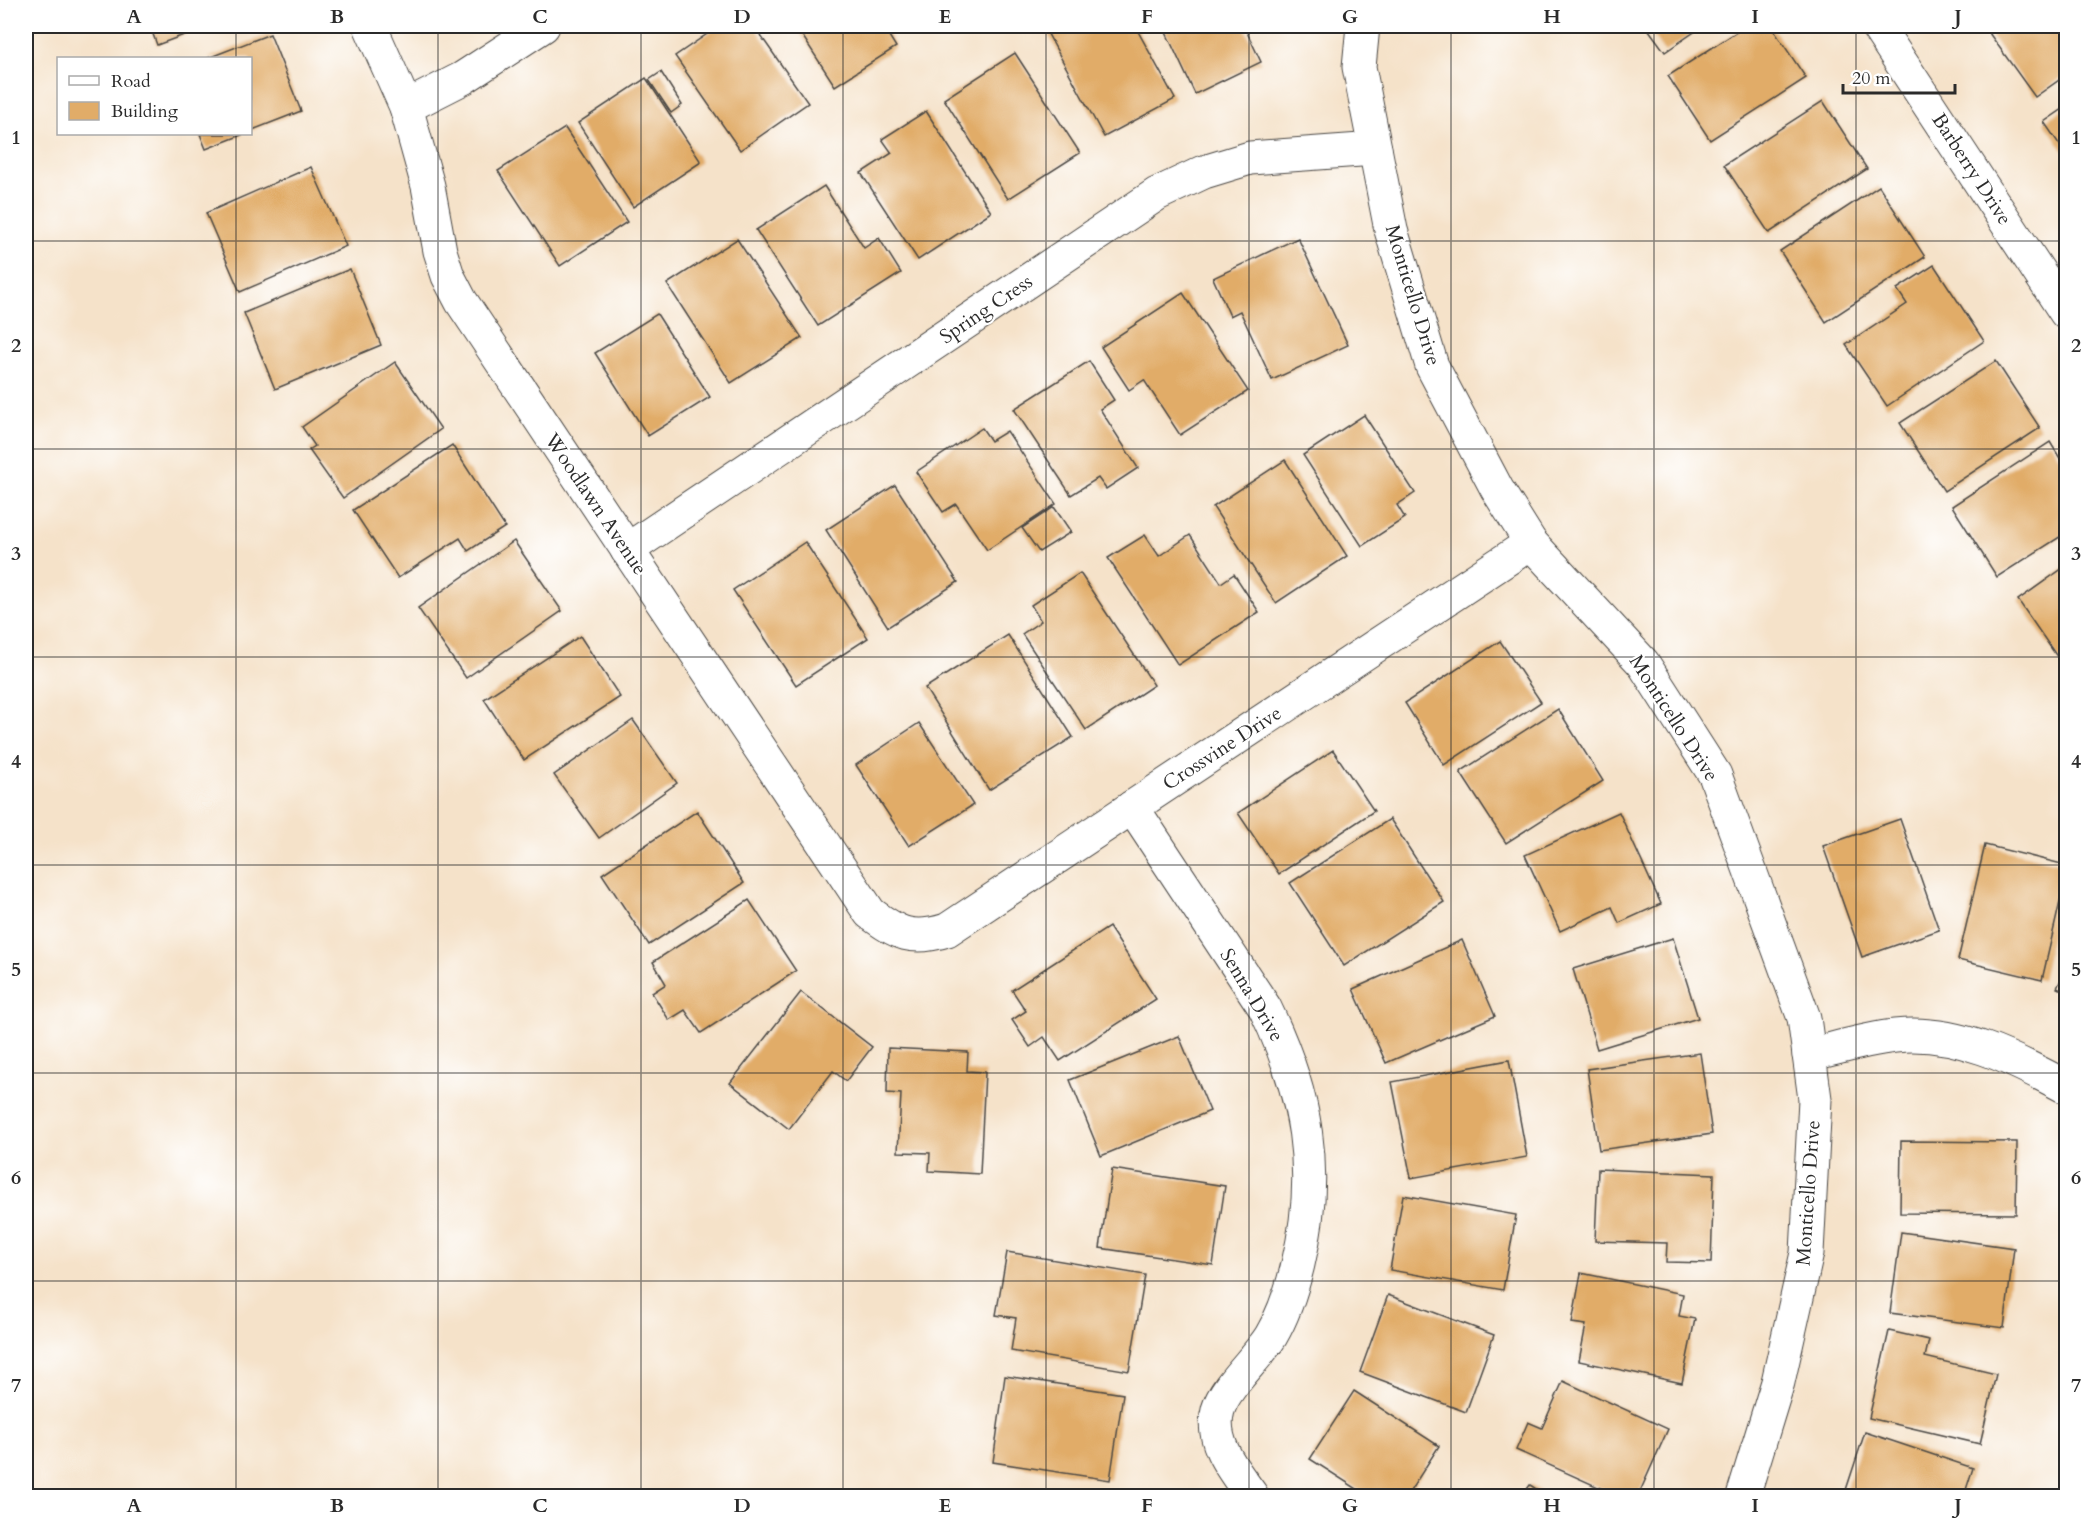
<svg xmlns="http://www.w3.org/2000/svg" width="2092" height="1522" viewBox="0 0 2092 1522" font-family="Cardo,serif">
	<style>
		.building { fill: #e1ac68 }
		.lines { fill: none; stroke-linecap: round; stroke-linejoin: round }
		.minor-casing { stroke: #494643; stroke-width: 35 }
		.minor { stroke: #fff; stroke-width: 33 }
		.grid { fill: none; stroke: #2b2b2b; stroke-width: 1.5; stroke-opacity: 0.55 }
		.labels { text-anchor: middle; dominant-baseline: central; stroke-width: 4.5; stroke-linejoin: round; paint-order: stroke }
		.street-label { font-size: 20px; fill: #2b2b2b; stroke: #fff }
		.neatline { fill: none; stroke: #2b2b2b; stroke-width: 2 }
		.grid-label { font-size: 20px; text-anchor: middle; font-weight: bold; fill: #2b2b2b }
	</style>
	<rect width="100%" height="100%" fill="#fff"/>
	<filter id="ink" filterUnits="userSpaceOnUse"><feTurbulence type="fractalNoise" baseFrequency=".0167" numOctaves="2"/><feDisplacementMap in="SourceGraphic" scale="12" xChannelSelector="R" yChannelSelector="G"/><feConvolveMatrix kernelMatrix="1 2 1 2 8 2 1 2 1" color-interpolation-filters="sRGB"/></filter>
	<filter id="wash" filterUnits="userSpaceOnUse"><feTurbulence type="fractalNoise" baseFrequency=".008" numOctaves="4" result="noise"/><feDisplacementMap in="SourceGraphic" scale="24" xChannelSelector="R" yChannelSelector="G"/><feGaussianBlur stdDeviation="1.35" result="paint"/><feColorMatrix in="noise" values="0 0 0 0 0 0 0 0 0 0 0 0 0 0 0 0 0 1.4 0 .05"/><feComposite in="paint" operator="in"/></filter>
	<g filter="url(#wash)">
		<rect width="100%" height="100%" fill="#f5e2c9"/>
		<g id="blocks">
			<g class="building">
				<polygon points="150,26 208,26 157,45"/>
				<polygon points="719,26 754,26 808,103 740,150 675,56"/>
				<polygon points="796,26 883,26 896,47 835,86"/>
				<polygon points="1063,26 1135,26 1175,99 1104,137 1048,34"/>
				<polygon points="1163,26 1244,26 1261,62 1195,94"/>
				<polygon points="1646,26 1703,26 1665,52"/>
				<polygon points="1746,26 1771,26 1806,78 1710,140 1668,76"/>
				<polygon points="1984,26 2066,26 2066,75 2035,97"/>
				<polygon points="270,34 301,111 250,131 250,58 208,58"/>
				<polygon points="1015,53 1080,153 1008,199 944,99"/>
				<polygon points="661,72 682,105 671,113 649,80"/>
				<polygon points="646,78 701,162 633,207 578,123"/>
				<polygon points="1823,101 1867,169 1769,233 1724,165"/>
				<polygon points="2066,107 2066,154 2044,122"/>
				<polygon points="926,111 991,212 918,260 861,173 892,153 882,139"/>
				<polygon points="565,128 627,222 560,266 498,171"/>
				<polygon points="200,134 244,134 206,149"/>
				<polygon points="311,167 346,246 240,292 206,213"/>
				<polygon points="824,186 864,248 879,238 901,273 818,326 756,230"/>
				<polygon points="1879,186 1925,257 1826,322 1780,251"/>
				<polygon points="1298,238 1348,345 1272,380 1240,311 1230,316 1213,278"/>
				<polygon points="737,239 802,338 731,383 667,284"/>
				<polygon points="1934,265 1984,341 1887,406 1846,345 1907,304 1897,289"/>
				<polygon points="350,269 381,345 275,389 244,313"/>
				<polygon points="1183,293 1248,391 1180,435 1144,380 1129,390 1101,347"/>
				<polygon points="657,314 710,397 648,436 595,353"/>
				<polygon points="1089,361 1114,400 1100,409 1138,468 1106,489 1098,478 1071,495 1014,409"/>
				<polygon points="1996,361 2040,428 1944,491 1900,423"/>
				<polygon points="395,362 441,429 343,498 309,450 315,446 302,427"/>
				<polygon points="1364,415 1415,493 1397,505 1405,518 1362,546 1303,455"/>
				<polygon points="982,428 991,441 1007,431 1056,504 987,550 956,504 943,512 916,472"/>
				<polygon points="2050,442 2066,468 2066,533 1997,577 1952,506"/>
				<polygon points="452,445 505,527 468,551 460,538 398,578 353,510"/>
				<polygon points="1285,460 1347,556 1276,603 1213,507"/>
				<polygon points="895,485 958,582 888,627 826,530"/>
				<polygon points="1054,507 1071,532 1039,552 1022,528"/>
				<polygon points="1145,535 1159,556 1190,535 1221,583 1234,574 1259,612 1178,665 1108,558"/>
				<polygon points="514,541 562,611 466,678 418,608"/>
				<polygon points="805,542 868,638 796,685 733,590"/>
				<polygon points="2066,566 2066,657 2060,661 2018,600"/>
				<polygon points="1080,573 1154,685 1086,730 1022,634 1041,621 1031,605"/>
				<polygon points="1008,635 1073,737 989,790 925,688"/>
				<polygon points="580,636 620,697 524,760 484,699"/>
				<polygon points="1500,641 1541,702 1444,765 1405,703"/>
				<polygon points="1558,709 1603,781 1506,843 1460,772"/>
				<polygon points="633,720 677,783 599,838 554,775"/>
				<polygon points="919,723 973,805 909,846 856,765"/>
				<polygon points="1333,750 1374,811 1279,874 1238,813"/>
				<polygon points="697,811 744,883 649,945 602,874"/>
				<polygon points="1619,812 1661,904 1619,923 1612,907 1560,931 1525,855"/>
				<polygon points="1390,819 1444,902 1344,966 1290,883"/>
				<polygon points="1900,819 1939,930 1862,957 1823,846"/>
				<polygon points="1985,845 2066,865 2066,876 2042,980 1958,960"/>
				<polygon points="749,900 796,971 701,1033 685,1010 669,1020 652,993 666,984 653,962"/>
				<polygon points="1109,927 1156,999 1060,1061 1044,1037 1030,1047 1012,1020 1026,1011 1012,990"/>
				<polygon points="1673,938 1698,1018 1597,1049 1573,969"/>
				<polygon points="1462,940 1495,1016 1386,1063 1353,989"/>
				<polygon points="2066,969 2066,992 2057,988"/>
				<polygon points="801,992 872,1047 846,1081 833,1071 789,1129 730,1083"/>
				<polygon points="1179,1036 1210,1111 1101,1156 1070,1080"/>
				<polygon points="888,1048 968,1052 967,1071 985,1072 980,1174 929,1171 930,1153 898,1152 901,1094 887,1093"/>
				<polygon points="1700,1053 1712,1134 1599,1150 1587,1069"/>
				<polygon points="1509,1060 1527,1157 1411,1178 1392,1082"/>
				<polygon points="1901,1141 2017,1142 2016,1214 1900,1213"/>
				<polygon points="1112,1169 1225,1186 1213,1265 1100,1248"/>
				<polygon points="1598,1169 1714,1174 1711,1263 1666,1262 1667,1243 1595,1241"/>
				<polygon points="1403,1195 1516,1215 1503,1290 1390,1270"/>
				<polygon points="1901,1232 2014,1248 2004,1328 1890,1313"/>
				<polygon points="1007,1252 1145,1275 1129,1371 1011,1351 1016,1318 996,1315"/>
				<polygon points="1581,1273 1683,1294 1679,1316 1695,1319 1682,1383 1579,1361 1586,1325 1572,1323"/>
				<polygon points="1388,1295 1494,1335 1466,1412 1360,1372"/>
				<polygon points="1889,1331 1929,1340 1925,1357 1996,1374 1980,1444 1869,1418"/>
				<polygon points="1005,1376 1123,1394 1110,1480 993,1462"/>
				<polygon points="1563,1381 1668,1429 1638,1496 1618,1496 1516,1450 1528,1422 1542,1428"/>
				<polygon points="1354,1391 1439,1446 1407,1496 1368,1496 1310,1459"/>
				<polygon points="1865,1432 1973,1468 1964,1496 1844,1496"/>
				<polygon points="1530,1485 1547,1496 1522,1496"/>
			</g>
		</g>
	</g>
	<g filter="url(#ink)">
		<use href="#blocks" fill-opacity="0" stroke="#494643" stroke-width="1.5"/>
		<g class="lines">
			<g class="minor-casing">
				<g id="minor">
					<path d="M 370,26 L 406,107 L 428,186 L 440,251 L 448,276 L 461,301 L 870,913 C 898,934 912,941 947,930 L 1531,543"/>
					<polyline points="1363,26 1359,67 1391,230 1432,366 1497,489 1531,543 1643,663 1715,775 1804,1018 1815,1099 1807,1253 1778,1382 1743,1496"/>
					<polyline points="1877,26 2066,313"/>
					<polyline points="406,107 463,78 543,26"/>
					<polyline points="627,550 1157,194 1204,172 1250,158 1375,149"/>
					<path d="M 1132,807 L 1265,1008 C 1306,1093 1321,1170 1298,1264 C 1292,1289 1284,1314 1271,1336 C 1257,1359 1225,1386 1218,1410 C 1209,1443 1235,1472 1252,1496"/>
					<path d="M 1809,1055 C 1837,1048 1867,1039 1895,1036 C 1956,1029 2014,1059 2066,1087"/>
				</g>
			</g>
			<use href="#minor" class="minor"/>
		</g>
	</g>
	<path class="grid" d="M 236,26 L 236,58M 438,26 L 438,1496M 641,26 L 641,1496M 843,26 L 843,1496M 1046,26 L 1046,1496M 1249,26 L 1249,1496M 1451,26 L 1451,1496M 1654,26 L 1654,1496M 1856,26 L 1856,1496M 236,134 L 236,1496M 26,241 L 2066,241M 26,449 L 2066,449M 26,657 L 2066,657M 26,865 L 2066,865M 26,1073 L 2066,1073M 26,1281 L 2066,1281"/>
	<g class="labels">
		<g class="street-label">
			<text transform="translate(1972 169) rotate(57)">Barberry Drive</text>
			<text transform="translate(1413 295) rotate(73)">Monticello Drive</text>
			<text transform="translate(986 309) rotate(-34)">Spring Cress</text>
			<text transform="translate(596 504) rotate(56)">Woodlawn Avenue</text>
			<text transform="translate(1674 718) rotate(57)">Monticello Drive</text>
			<text transform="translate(1222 748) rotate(-33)">Crossvine Drive</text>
			<text transform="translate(1252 995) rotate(59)">Senna Drive</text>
			<text transform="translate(1808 1193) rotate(-86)">Monticello Drive</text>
		</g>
	</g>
	<rect width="2092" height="1522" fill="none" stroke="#fff" stroke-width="66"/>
	<rect x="57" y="57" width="195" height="78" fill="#ffffff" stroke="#aaaaaa" stroke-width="1.5"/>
	<rect x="69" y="76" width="30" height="9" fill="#ffffff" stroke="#aaaaaa" stroke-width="1.5"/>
	<text x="111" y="87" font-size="18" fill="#2b2b2b">Road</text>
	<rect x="69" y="102" width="30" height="18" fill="#e1ac68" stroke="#aaaaaa" stroke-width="1.5"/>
	<text x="111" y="117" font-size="18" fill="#2b2b2b">Building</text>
	<path d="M1843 84v9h112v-9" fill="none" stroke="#2b2b2b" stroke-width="3"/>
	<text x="1852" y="84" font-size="18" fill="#2b2b2b" stroke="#ffffff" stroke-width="4.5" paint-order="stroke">20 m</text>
	<rect x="33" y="33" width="2026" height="1456" class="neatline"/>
	<g class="grid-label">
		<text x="134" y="23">A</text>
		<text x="337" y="23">B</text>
		<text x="540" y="23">C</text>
		<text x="742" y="23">D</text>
		<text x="945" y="23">E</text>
		<text x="1147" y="23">F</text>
		<text x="1350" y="23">G</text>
		<text x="1552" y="23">H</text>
		<text x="1755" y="23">I</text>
		<text x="1958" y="23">J</text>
		<text x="16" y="144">1</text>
		<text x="2076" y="144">1</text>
		<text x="16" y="352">2</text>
		<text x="2076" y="352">2</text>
		<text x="16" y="560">3</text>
		<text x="2076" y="560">3</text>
		<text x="16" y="768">4</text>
		<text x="2076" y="768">4</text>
		<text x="16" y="976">5</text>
		<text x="2076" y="976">5</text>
		<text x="16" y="1184">6</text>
		<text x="2076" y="1184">6</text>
		<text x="16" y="1392">7</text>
		<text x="2076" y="1392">7</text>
		<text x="134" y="1512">A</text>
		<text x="337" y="1512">B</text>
		<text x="540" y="1512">C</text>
		<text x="742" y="1512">D</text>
		<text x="945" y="1512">E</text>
		<text x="1147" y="1512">F</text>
		<text x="1350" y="1512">G</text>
		<text x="1552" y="1512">H</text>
		<text x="1755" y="1512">I</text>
		<text x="1958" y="1512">J</text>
	</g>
</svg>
